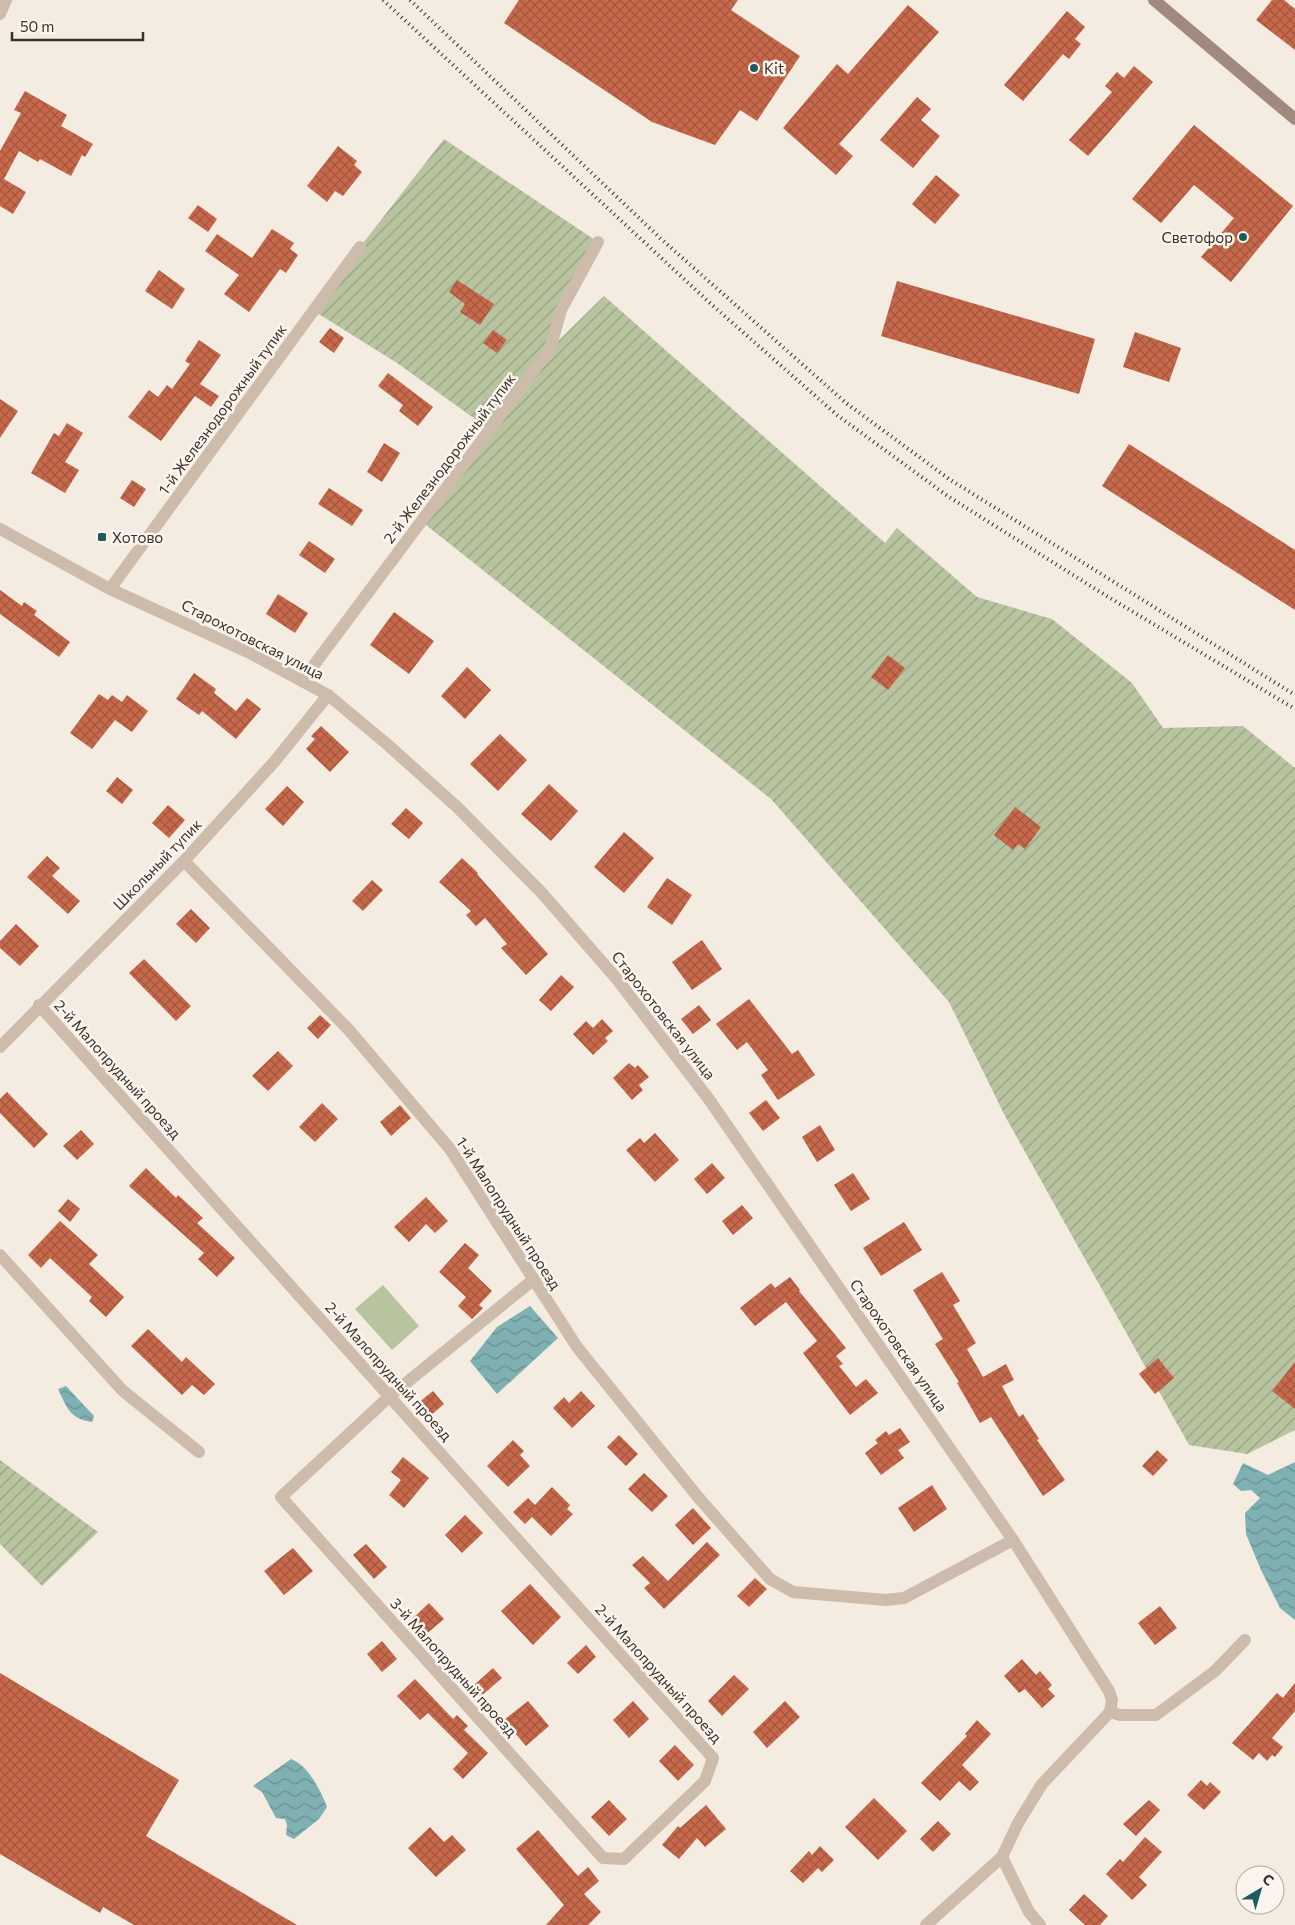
<svg xmlns="http://www.w3.org/2000/svg" width="1295" height="1925" viewBox="0 0 1295 1925" font-family="Commissioner,sans-serif">
	<style>
		.garden { fill: url(#garden-furrows) }
		.pitch { fill: #b8c4a0 }
		.water { fill: url(#water-waves) }
		.building { fill: url(#building-cross-hatch) }
		.lines { fill: none; stroke-linecap: round; stroke-linejoin: round }
		.minor { stroke: #cdbbac; stroke-width: 12 }
		.secondary { stroke: #a18a7d; stroke-width: 12 }
		.rail { stroke: #3b302b; stroke-width: 4; stroke-dasharray: 1 4; stroke-linecap: butt }
		.poi-dot { fill: #1f5a5e; stroke: #fbf5ee; stroke-width: 2 }
		.labels { text-anchor: middle; dominant-baseline: central; stroke-width: 5; stroke-linejoin: round; paint-order: stroke }
		.poi-label { font-size: 15px; fill: #3b302b; stroke: #fbf5ee; text-anchor: start }
		.street-label { font-size: 15px; fill: #3b302b; stroke: #fbf5ee }
	</style>
	<defs>
		<pattern id="garden-furrows" width="10" height="10" patternUnits="userSpaceOnUse" patternTransform="scale(1.25)"><rect width="10" height="10" fill="#b8c4a0"/><path d="M-1 1l2-2M0 10L10 0M9 11l2-2" fill="none" stroke="#97a083"/></pattern>
		<pattern id="water-waves" width="16" height="10" patternUnits="userSpaceOnUse" patternTransform="scale(1.25)"><rect width="16" height="10" fill="#7fb0b2"/><path d="M0 5q4-4 8 0t8 0" fill="none" stroke="#699091"/></pattern>
		<pattern id="building-cross-hatch" width="8" height="8" patternUnits="userSpaceOnUse" patternTransform="scale(1.25)"><rect width="8" height="8" fill="#c8694b"/><path d="M0 0l8 8M0 8l8-8" fill="none" stroke="#a4573f"/></pattern>
	</defs>
	<rect width="100%" height="100%" fill="#f4ebe1"/>
	<g class="garden">
		<polygon points="444,139 598,242 561,310 551,348 604,296 885,543 897,528 977,597 1052,619 1132,683 1163,728 1243,726 1295,768 1295,1430 1247,1454 1189,1445 1005,1116 949,1002 771,799 421,521 489,429 397,363 314,311 360,247"/>
		<polygon points="0,1460 98,1532 42,1586 0,1544"/>
	</g>
	<polygon class="pitch" points="383,1285 419,1326 392,1350 355,1309"/>
	<g class="water">
		<polygon points="530,1306 558,1338 497,1394 470,1361 497,1327"/>
		<path d="M 66,1386 L 94,1416 L 92,1422 C 70,1419 67,1408 58,1389 Z"/>
		<polygon points="1295,1462 1295,1620 1280,1608 1261,1570 1246,1534 1245,1513 1260,1498 1251,1490 1241,1491 1233,1484 1243,1463 1268,1475"/>
		<path d="M 291,1759 C 308,1765 321,1791 327,1807 L 319,1819 L 294,1839 L 286,1835 L 287,1825 L 285,1819 L 276,1818 L 262,1792 L 253,1786 Z"/>
	</g>
	<g class="building">
		<polygon points="519,0 738,0 731,10 800,56 757,121 740,110 715,145 652,122 504,23"/>
		<polygon points="1272,0 1284,0 1295,9 1295,50 1256,20"/>
		<polygon points="908,5 939,32 839,144 853,156 836,175 783,128 837,64 848,74"/>
		<polygon points="1067,11 1085,27 1075,39 1081,44 1069,59 1063,54 1023,101 1004,85"/>
		<polygon points="1134,66 1153,82 1088,156 1069,140 1112,92 1105,86 1117,72 1124,78"/>
		<polygon points="25,91 67,115 61,126 93,144 85,157 82,155 71,176 40,159 38,162 19,151 4,179 26,192 13,214 0,206 0,151 21,113 14,110"/>
		<polygon points="917,97 931,109 921,120 940,136 913,168 880,140"/>
		<polygon points="1194,125 1293,206 1231,282 1201,257 1234,218 1194,185 1161,223 1132,199"/>
		<polygon points="338,146 357,161 354,165 362,172 343,196 335,191 327,202 307,186"/>
		<polygon points="936,175 960,195 935,224 912,204"/>
		<polygon points="198,205 217,219 208,232 188,218"/>
		<polygon points="272,229 294,243 290,249 298,255 286,273 280,269 249,312 224,294 239,275 205,251 217,234 252,258"/>
		<polygon points="159,270 185,289 172,309 145,291"/>
		<polygon points="457,280 494,304 480,325 460,312 465,304 449,292"/>
		<polygon points="897,281 1095,339 1079,394 881,336"/>
		<polygon points="330,328 344,338 334,353 319,342"/>
		<polygon points="493,330 507,340 497,353 483,343"/>
		<polygon points="1135,332 1181,348 1169,382 1123,367"/>
		<polygon points="199,340 221,355 200,384 219,396 211,407 195,396 161,441 128,417 149,390 158,397 167,385 172,389 190,364 185,361"/>
		<polygon points="388,373 433,407 418,426 399,411 403,405 378,386"/>
		<polygon points="0,399 18,411 0,438"/>
		<polygon points="67,423 83,433 65,462 79,470 65,493 31,473 54,433 59,436"/>
		<polygon points="384,443 400,453 382,482 367,472"/>
		<polygon points="1129,444 1295,550 1295,610 1102,486"/>
		<polygon points="132,480 146,489 134,507 120,498"/>
		<polygon points="329,488 363,510 352,526 318,504"/>
		<polygon points="309,541 335,559 325,573 299,555"/>
		<polygon points="0,590 22,606 24,602 37,611 34,615 70,642 59,657 0,614"/>
		<polygon points="278,594 308,613 295,633 266,614"/>
		<polygon points="394,612 434,641 409,674 370,645"/>
		<polygon points="888,655 905,668 888,690 871,677"/>
		<polygon points="467,667 491,690 465,719 441,696"/>
		<polygon points="194,673 216,689 214,693 236,711 247,698 261,709 236,739 202,711 199,715 176,699"/>
		<polygon points="99,694 108,700 112,695 122,702 127,695 148,711 132,732 115,720 92,749 70,733"/>
		<polygon points="321,726 349,752 330,772 306,749 315,739 311,736"/>
		<polygon points="500,734 527,760 498,791 470,764"/>
		<polygon points="117,777 133,790 122,804 106,791"/>
		<polygon points="549,784 578,811 551,841 521,814"/>
		<polygon points="287,786 304,802 283,826 265,809"/>
		<polygon points="168,805 185,820 169,838 152,823"/>
		<polygon points="1015,807 1041,827 1025,849 1018,844 1013,850 994,835"/>
		<polygon points="406,808 423,823 409,839 391,824"/>
		<polygon points="624,832 654,858 624,893 594,867"/>
		<polygon points="47,856 60,868 52,876 80,901 68,914 27,877"/>
		<polygon points="462,858 478,873 477,874 548,954 526,975 501,948 507,944 485,918 476,926 466,915 471,911 439,882"/>
		<polygon points="667,878 692,895 672,925 647,907"/>
		<polygon points="372,880 383,890 363,911 352,901"/>
		<polygon points="191,909 210,928 196,943 176,924"/>
		<polygon points="16,924 39,946 20,966 0,948 0,941"/>
		<polygon points="702,940 722,969 692,990 672,962"/>
		<polygon points="144,959 191,1006 176,1021 129,973"/>
		<polygon points="561,975 574,987 551,1011 539,1000"/>
		<polygon points="749,999 792,1054 798,1050 815,1075 778,1100 761,1075 768,1070 747,1042 737,1050 716,1024"/>
		<polygon points="699,1005 711,1020 693,1034 681,1019"/>
		<polygon points="320,1015 331,1025 318,1039 307,1028"/>
		<polygon points="602,1019 613,1031 605,1038 608,1041 593,1055 573,1034 586,1021 593,1028"/>
		<polygon points="278,1051 293,1066 268,1091 252,1076"/>
		<polygon points="629,1063 635,1068 638,1065 649,1077 639,1085 643,1090 632,1100 613,1078"/>
		<polygon points="7,1092 48,1134 34,1148 0,1113 0,1099"/>
		<polygon points="766,1100 780,1118 763,1131 749,1113"/>
		<polygon points="322,1103 338,1119 315,1142 299,1127"/>
		<polygon points="400,1105 411,1118 391,1136 380,1122"/>
		<polygon points="820,1125 835,1150 817,1162 802,1137"/>
		<polygon points="81,1130 94,1144 77,1160 63,1146"/>
		<polygon points="655,1133 679,1160 655,1182 626,1150 640,1138 644,1143"/>
		<polygon points="712,1163 725,1178 707,1194 694,1179"/>
		<polygon points="146,1168 176,1198 178,1195 203,1218 197,1223 235,1258 217,1277 198,1259 204,1253 129,1186"/>
		<polygon points="853,1173 870,1199 851,1211 834,1185"/>
		<polygon points="426,1197 448,1221 435,1233 426,1224 409,1242 394,1227"/>
		<polygon points="68,1199 80,1209 70,1222 58,1211"/>
		<polygon points="742,1205 753,1218 733,1235 722,1221"/>
		<polygon points="60,1221 98,1255 89,1264 124,1297 106,1317 89,1301 92,1297 50,1258 41,1268 28,1255"/>
		<polygon points="904,1222 922,1250 881,1276 863,1248"/>
		<polygon points="465,1243 479,1255 468,1268 492,1291 479,1305 483,1308 472,1319 458,1306 466,1297 439,1272"/>
		<polygon points="942,1272 960,1301 953,1305 976,1343 967,1349 983,1377 1006,1364 1014,1380 1002,1386 1019,1417 1023,1414 1039,1439 1037,1440 1065,1480 1043,1496 991,1417 980,1423 957,1383 959,1382 935,1344 943,1339 913,1290"/>
		<polygon points="790,1277 800,1290 799,1291 846,1348 836,1356 843,1364 839,1366 856,1387 866,1379 878,1393 850,1415 803,1353 817,1341 786,1302 755,1326 740,1308 771,1283 775,1288"/>
		<polygon points="148,1329 182,1362 186,1357 215,1384 204,1395 192,1385 182,1395 131,1346"/>
		<polygon points="1158,1358 1174,1378 1155,1394 1139,1374"/>
		<polygon points="1295,1362 1295,1409 1272,1391"/>
		<polygon points="433,1391 444,1404 430,1416 418,1403"/>
		<polygon points="581,1391 595,1406 572,1428 553,1408 564,1397 569,1403"/>
		<polygon points="900,1428 910,1442 898,1450 904,1458 881,1475 865,1453 878,1443 875,1440 886,1431 889,1435"/>
		<polygon points="619,1435 638,1454 626,1466 607,1447"/>
		<polygon points="513,1440 524,1451 520,1455 530,1466 508,1487 487,1466"/>
		<polygon points="1157,1450 1168,1460 1153,1476 1142,1466"/>
		<polygon points="403,1457 429,1478 404,1508 389,1495 401,1480 391,1472"/>
		<polygon points="644,1473 668,1496 652,1512 628,1489"/>
		<polygon points="932,1485 947,1509 914,1532 898,1508"/>
		<polygon points="552,1487 570,1505 567,1509 573,1514 551,1536 532,1517 525,1524 513,1512 528,1498 535,1505"/>
		<polygon points="693,1508 711,1528 693,1545 675,1525"/>
		<polygon points="465,1515 483,1533 462,1553 445,1535"/>
		<polygon points="707,1542 720,1555 664,1609 644,1588 650,1583 632,1565 643,1556 668,1581"/>
		<polygon points="366,1544 387,1567 374,1579 353,1555"/>
		<polygon points="293,1548 313,1571 284,1595 264,1571"/>
		<polygon points="755,1578 767,1589 749,1607 737,1596"/>
		<polygon points="530,1584 561,1617 533,1645 501,1611"/>
		<polygon points="429,1603 444,1619 424,1636 410,1621"/>
		<polygon points="1160,1606 1177,1628 1155,1645 1138,1623"/>
		<polygon points="382,1641 397,1659 382,1672 367,1654"/>
		<polygon points="586,1645 596,1657 578,1674 567,1663"/>
		<polygon points="1022,1659 1036,1675 1040,1671 1052,1685 1048,1689 1055,1696 1042,1708 1025,1689 1019,1693 1004,1676"/>
		<polygon points="493,1668 502,1678 480,1697 472,1687"/>
		<polygon points="0,1673 179,1780 146,1836 297,1925 134,1925 103,1907 100,1913 0,1854"/>
		<polygon points="734,1675 749,1689 722,1716 708,1701"/>
		<polygon points="415,1679 453,1719 457,1715 468,1726 464,1730 488,1753 463,1779 453,1769 468,1753 428,1713 420,1720 397,1696"/>
		<polygon points="1295,1683 1295,1711 1272,1738 1283,1747 1275,1757 1272,1755 1267,1761 1259,1753 1253,1760 1232,1743 1277,1693 1283,1698"/>
		<polygon points="528,1701 549,1726 526,1746 504,1720"/>
		<polygon points="633,1701 649,1719 629,1738 613,1720"/>
		<polygon points="785,1701 800,1717 767,1748 753,1732"/>
		<polygon points="977,1720 991,1734 962,1765 979,1782 970,1791 959,1781 940,1801 921,1783 967,1736 965,1734"/>
		<polygon points="675,1745 694,1765 678,1781 659,1761"/>
		<polygon points="1201,1780 1207,1786 1210,1782 1221,1792 1204,1810 1187,1795"/>
		<polygon points="874,1798 907,1831 878,1860 845,1827"/>
		<polygon points="609,1800 627,1819 609,1836 591,1817"/>
		<polygon points="1149,1800 1160,1810 1136,1836 1123,1824"/>
		<polygon points="706,1805 726,1829 705,1847 697,1838 679,1859 662,1845 678,1826 680,1828"/>
		<polygon points="938,1821 951,1834 933,1852 920,1839"/>
		<polygon points="430,1827 444,1842 452,1835 466,1850 436,1877 408,1848"/>
		<polygon points="538,1830 578,1876 588,1867 599,1881 584,1894 601,1912 588,1925 546,1925 564,1905 516,1849"/>
		<polygon points="1145,1837 1162,1852 1139,1877 1147,1885 1132,1900 1106,1874 1120,1859 1123,1862"/>
		<polygon points="820,1846 834,1860 822,1872 818,1868 803,1883 790,1871 809,1851 812,1855"/>
		<polygon points="1084,1894 1108,1916 1100,1925 1085,1925 1069,1910"/>
	</g>
	<g class="lines">
		<g class="minor">
			<polyline points="0,14 6,0"/>
			<polyline points="0,529 110,589 250,653 328,695 388,745 457,807 541,892 616,978 708,1098 1013,1540 1109,1691 1112,1700 1110,1712"/>
			<polyline points="110,589 360,247"/>
			<polyline points="302,681 550,349 561,310 598,242"/>
			<polyline points="184,861 348,1029 450,1149 577,1347 698,1497 770,1579 793,1592 886,1600 904,1598 1013,1540"/>
			<polyline points="39,1005 713,1758 705,1781 624,1859 603,1858 281,1497 390,1396 533,1280"/>
			<polyline points="0,1047 184,861 275,761 328,695"/>
			<polyline points="0,1255 123,1391 199,1452"/>
			<polyline points="1002,1857 1029,1912 1040,1925"/>
			<polyline points="926,1925 1002,1857 1018,1823 1042,1784 1110,1712 1120,1715 1156,1715 1215,1671 1245,1640"/>
		</g>
		<polyline class="secondary" points="1154,0 1295,119"/>
		<g class="rail">
			<polyline points="383,0 711,304 837,415 949,497 1105,595 1295,709"/>
			<polyline points="410,0 660,238 846,403 949,479 1295,695"/>
		</g>
	</g>
	<g class="poi-dot">
		<circle cx="754" cy="68" r="5"/>
		<circle cx="1243" cy="237" r="5"/>
		<rect x="97" y="532" width="10" height="10" rx="2.5"/>
	</g>
	<g class="labels">
		<g class="poi-label">
			<text x="764" y="68">Kit</text>
			<text x="1233" y="237" text-anchor="end">Светофор</text>
			<text x="112" y="537">Хотово</text>
		</g>
		<g class="street-label">
			<text transform="translate(222 409) rotate(-54)">1-й Железнодорожный тупик</text>
			<text transform="translate(449 458) rotate(-53)">2-й Железнодорожный тупик</text>
			<text transform="translate(253 639) rotate(27)">Старохотовская улица</text>
			<text transform="translate(157 864) rotate(-46)">Школьный тупик</text>
			<text transform="translate(664 1015) rotate(52)">Старохотовская улица</text>
			<text transform="translate(118 1069) rotate(48)">2-й Малопрудный проезд</text>
			<text transform="translate(509 1213) rotate(57)">1-й Малопрудный проезд</text>
			<text transform="translate(899 1345) rotate(55)">Старохотовская улица</text>
			<text transform="translate(389 1371) rotate(48)">2-й Малопрудный проезд</text>
			<text transform="translate(454 1667) rotate(48)">3-й Малопрудный проезд</text>
			<text transform="translate(659 1673) rotate(48)">2-й Малопрудный проезд</text>
		</g>
	</g>
	<g transform="translate(1260 1890) rotate(38)"><circle r="24" fill="#fbf5ee" stroke="#aea6a0"/>
	<path d="M0-4L9 19L0 12L-9 19Z" fill="#1f5a5e"/>
	<text y="-8" font-size="14" font-weight="bold" text-anchor="middle" fill="#3b302b">С</text>
	</g>
	<path d="M12 32v8h131v-8" fill="none" stroke="#3b302b" stroke-width="2.5"/>
	<text x="20" y="32" font-size="15" fill="#3b302b" stroke="#fbf5ee" stroke-width="4" paint-order="stroke">50 m</text>
</svg>
